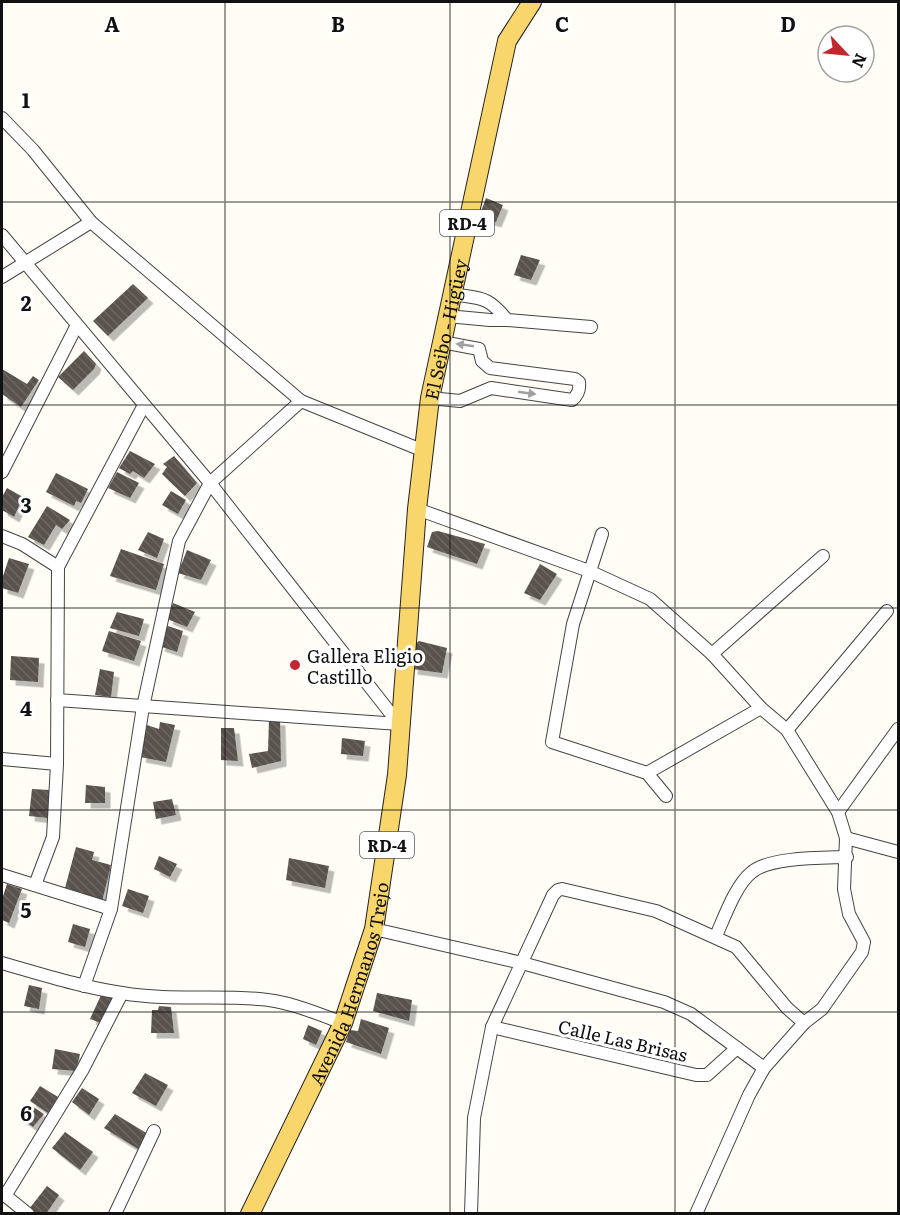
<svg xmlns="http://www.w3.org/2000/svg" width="900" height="1215" viewBox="0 0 900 1215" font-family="Literata,serif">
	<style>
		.building { fill: url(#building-back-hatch); filter: url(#shadow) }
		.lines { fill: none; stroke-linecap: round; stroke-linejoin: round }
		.minor-casing { stroke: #444; stroke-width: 14 }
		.primary-casing { stroke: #222; stroke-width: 20 }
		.minor { stroke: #fff; stroke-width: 12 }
		.primary { stroke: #f9d66b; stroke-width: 18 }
		.oneway { fill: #a0a0a0 }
		.grid { fill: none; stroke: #111; stroke-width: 1.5; stroke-opacity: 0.55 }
		.poi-dot { fill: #c4262e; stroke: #fff; stroke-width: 2 }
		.labels { text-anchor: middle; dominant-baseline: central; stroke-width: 6; stroke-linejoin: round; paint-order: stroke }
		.shield { fill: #fff; stroke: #585858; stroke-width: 1.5 }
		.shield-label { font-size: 16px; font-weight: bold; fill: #111 }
		.street-label { font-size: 18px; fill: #111; stroke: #fff }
		.poi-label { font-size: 18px; fill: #111; stroke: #fff; text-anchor: start }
		.grid-label { font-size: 20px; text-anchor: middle; font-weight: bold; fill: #111; stroke: #fff; stroke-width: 6; stroke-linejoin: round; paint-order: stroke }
	</style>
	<defs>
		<pattern id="building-back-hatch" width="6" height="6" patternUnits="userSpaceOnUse" patternTransform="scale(1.5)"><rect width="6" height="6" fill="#5a524d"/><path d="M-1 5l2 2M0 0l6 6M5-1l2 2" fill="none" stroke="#6d6662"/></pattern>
		<filter id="shadow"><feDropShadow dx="5.5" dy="5.5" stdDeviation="0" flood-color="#0004"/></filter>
	</defs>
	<rect width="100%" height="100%" fill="#fffdf5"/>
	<g class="building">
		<polygon points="486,198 503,205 496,222 479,217"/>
		<polygon points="521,255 540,260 531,280 514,275"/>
		<polygon points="133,284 148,298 108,336 93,321"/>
		<polygon points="84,351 96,364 94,369 73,390 58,377"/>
		<polygon points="2,369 27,384 33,376 39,380 21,407 2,394"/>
		<polygon points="130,451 155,464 144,478 133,471 130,474 119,468"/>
		<polygon points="174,456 197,483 185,496 162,474 167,467 163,464"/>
		<polygon points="117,472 139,483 130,498 108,488"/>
		<polygon points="56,473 88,489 81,503 76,501 74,506 46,492"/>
		<polygon points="7,488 23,497 14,517 2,510 2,497"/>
		<polygon points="171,491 186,500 178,514 162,505"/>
		<polygon points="47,506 70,520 62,529 56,525 44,545 28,537"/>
		<polygon points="438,531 485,544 477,564 427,547 432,532"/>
		<polygon points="148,532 164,539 157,558 138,550"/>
		<polygon points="121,549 164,564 156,590 110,576"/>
		<polygon points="187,550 211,560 201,580 178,573"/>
		<polygon points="9,558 29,564 18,593 2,588 2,579"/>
		<polygon points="540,564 557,574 540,600 524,593"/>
		<polygon points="173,603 195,612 187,627 167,619"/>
		<polygon points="117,612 144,619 139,636 110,628"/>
		<polygon points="165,625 183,631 177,652 159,646"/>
		<polygon points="109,631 141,641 134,661 102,651"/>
		<polygon points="419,641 447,648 442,673 412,669 415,644"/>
		<polygon points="11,656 39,658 38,682 10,680"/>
		<polygon points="100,669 114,672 111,697 95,695"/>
		<polygon points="269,719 280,720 281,761 252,768 249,754 268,751"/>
		<polygon points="160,722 175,725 166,762 140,757 147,725 159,729"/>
		<polygon points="221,728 234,728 238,761 221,760"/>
		<polygon points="342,738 365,741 363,756 341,754"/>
		<polygon points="86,785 105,787 105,803 85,803"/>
		<polygon points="32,789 50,790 48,818 29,816"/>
		<polygon points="172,799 176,815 156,819 153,802"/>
		<polygon points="76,847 94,852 92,860 111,865 102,902 83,896 83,893 65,888"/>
		<polygon points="159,856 177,864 170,877 154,869"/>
		<polygon points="289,858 329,866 325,888 286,880"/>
		<polygon points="7,884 22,889 9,923 2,920 2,899"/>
		<polygon points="128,889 149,896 143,913 122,906"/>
		<polygon points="73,924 90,929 85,947 68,942"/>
		<polygon points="29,985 42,988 39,1009 24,1006"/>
		<polygon points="102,993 114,998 103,1024 90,1019"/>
		<polygon points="377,993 412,1000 409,1021 373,1011"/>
		<polygon points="159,1006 171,1007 174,1033 151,1033 152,1010 158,1010"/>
		<polygon points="361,1019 389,1028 381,1054 346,1042 350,1030 358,1031"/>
		<polygon points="308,1025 322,1031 316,1045 303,1039"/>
		<polygon points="55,1049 80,1054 76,1071 52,1069"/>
		<polygon points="145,1073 168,1085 156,1106 132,1093"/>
		<polygon points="40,1086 58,1097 48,1113 30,1101"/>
		<polygon points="82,1088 99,1099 89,1115 72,1102"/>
		<polygon points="29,1104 44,1114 33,1127 18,1116"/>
		<polygon points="115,1114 148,1134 138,1149 104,1128"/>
		<polygon points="65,1132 93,1152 80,1170 52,1148"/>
		<polygon points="47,1186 59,1195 46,1214 36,1214 29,1209"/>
	</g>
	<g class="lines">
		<g class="minor-casing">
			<g id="minor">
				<polyline points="2,118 33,150 91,222 301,401 424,451"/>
				<polyline points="2,235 210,483 399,724"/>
				<polyline points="2,277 91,222"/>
				<path d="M 452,294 C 481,299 487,295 507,320 L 591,327"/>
				<polyline points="447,316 490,320 507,320"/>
				<path d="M 430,398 L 460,401 L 491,388 L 572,400 C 578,395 580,390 579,382 L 575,379 L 490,368 L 482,361 L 479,349 L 442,342"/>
				<polyline points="2,472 77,325"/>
				<polyline points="417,509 589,571 650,599 712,654 761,708 787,730 838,812 846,838 844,889 849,914 864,942 862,952 822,1009 804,1023 764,1068 749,1095 696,1214"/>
				<polyline points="602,534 573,624 552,742 647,773 666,796"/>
				<polyline points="2,536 22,544 58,567"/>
				<polyline points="712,654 823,556"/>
				<polyline points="57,700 399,724"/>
				<polyline points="787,730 887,611"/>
				<polyline points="2,759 57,764"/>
				<polyline points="647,773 761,708"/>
				<polyline points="838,812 898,729"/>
				<polyline points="846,838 898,852"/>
				<polyline points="2,875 111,909"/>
				<polyline points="35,885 53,837 57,764 58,567 144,405"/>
				<polyline points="374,929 522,963 664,1002 691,1014 764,1068"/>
				<path d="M 716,936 C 724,918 736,884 752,872 C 770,857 822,858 847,857"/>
				<path d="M 2,963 C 41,974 81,987 122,993 C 169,1001 213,995 259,999 C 288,1001 316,1013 343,1023"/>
				<polyline points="84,986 111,909 143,707 179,541 210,483 301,401"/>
				<polyline points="492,1027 696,1075 707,1075 737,1048"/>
				<polyline points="2,1193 28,1214"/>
				<polyline points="5,1196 83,1069 122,993"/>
				<polyline points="115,1214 154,1131"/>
				<polyline points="471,1214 474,1118 492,1027 553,895 558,890 562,889 656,911 736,947 787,1008 804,1023"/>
			</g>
		</g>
		<g class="primary-casing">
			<g id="primary">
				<path id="s1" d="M 250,1214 L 343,1023 L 374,929 L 397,775 L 417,509 L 430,398 L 507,41 L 532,2"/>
			</g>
		</g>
		<use href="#minor" class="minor"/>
		<use href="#primary" class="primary"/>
	</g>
	<defs><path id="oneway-solid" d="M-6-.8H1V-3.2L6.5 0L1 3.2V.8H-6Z" transform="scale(1.5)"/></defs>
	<g class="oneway">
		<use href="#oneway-solid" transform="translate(465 345) rotate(-172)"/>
		<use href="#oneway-solid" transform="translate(527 393) rotate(8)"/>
	</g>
	<path class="grid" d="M 225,2 L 225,1214M 450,2 L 450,1214M 675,2 L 675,1214M 2,202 L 898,202M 2,405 L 898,405M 2,608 L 898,608M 2,810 L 898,810M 2,1012 L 898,1012"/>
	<circle class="poi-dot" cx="295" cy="665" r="6"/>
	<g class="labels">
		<g class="shield">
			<rect x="440" y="210" width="54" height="26" rx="4.5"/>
			<rect x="360" y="832" width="54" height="26" rx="4.5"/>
		</g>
		<g class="shield-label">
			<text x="467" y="223">RD-4</text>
			<text x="387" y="845">RD-4</text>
		</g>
		<g class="street-label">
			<text stroke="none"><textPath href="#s1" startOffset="916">El Seibo - Higüey</textPath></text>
			<text stroke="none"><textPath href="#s1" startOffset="252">Avenida Hermanos Trejo</textPath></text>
			<text transform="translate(623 1040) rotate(13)">Calle Las Brisas</text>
		</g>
		<g class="poi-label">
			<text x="307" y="655">Gallera Eligio<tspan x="307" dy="21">Castillo</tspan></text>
		</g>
	</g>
	<g class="grid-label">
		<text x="112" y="32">A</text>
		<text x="338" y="32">B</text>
		<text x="562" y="32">C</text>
		<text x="788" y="32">D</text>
		<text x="26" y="108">1</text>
		<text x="26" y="311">2</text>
		<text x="26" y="513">3</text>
		<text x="26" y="716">4</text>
		<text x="26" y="918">5</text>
		<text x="26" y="1121">6</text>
	</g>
	<rect width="900" height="1215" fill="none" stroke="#111111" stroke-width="6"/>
	<g transform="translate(846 54) rotate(116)"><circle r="28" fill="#ffffff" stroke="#a0a0a0" stroke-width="1.5"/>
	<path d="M0-4.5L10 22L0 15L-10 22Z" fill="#c4262e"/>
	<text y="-9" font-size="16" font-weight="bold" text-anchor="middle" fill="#111111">N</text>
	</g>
</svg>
